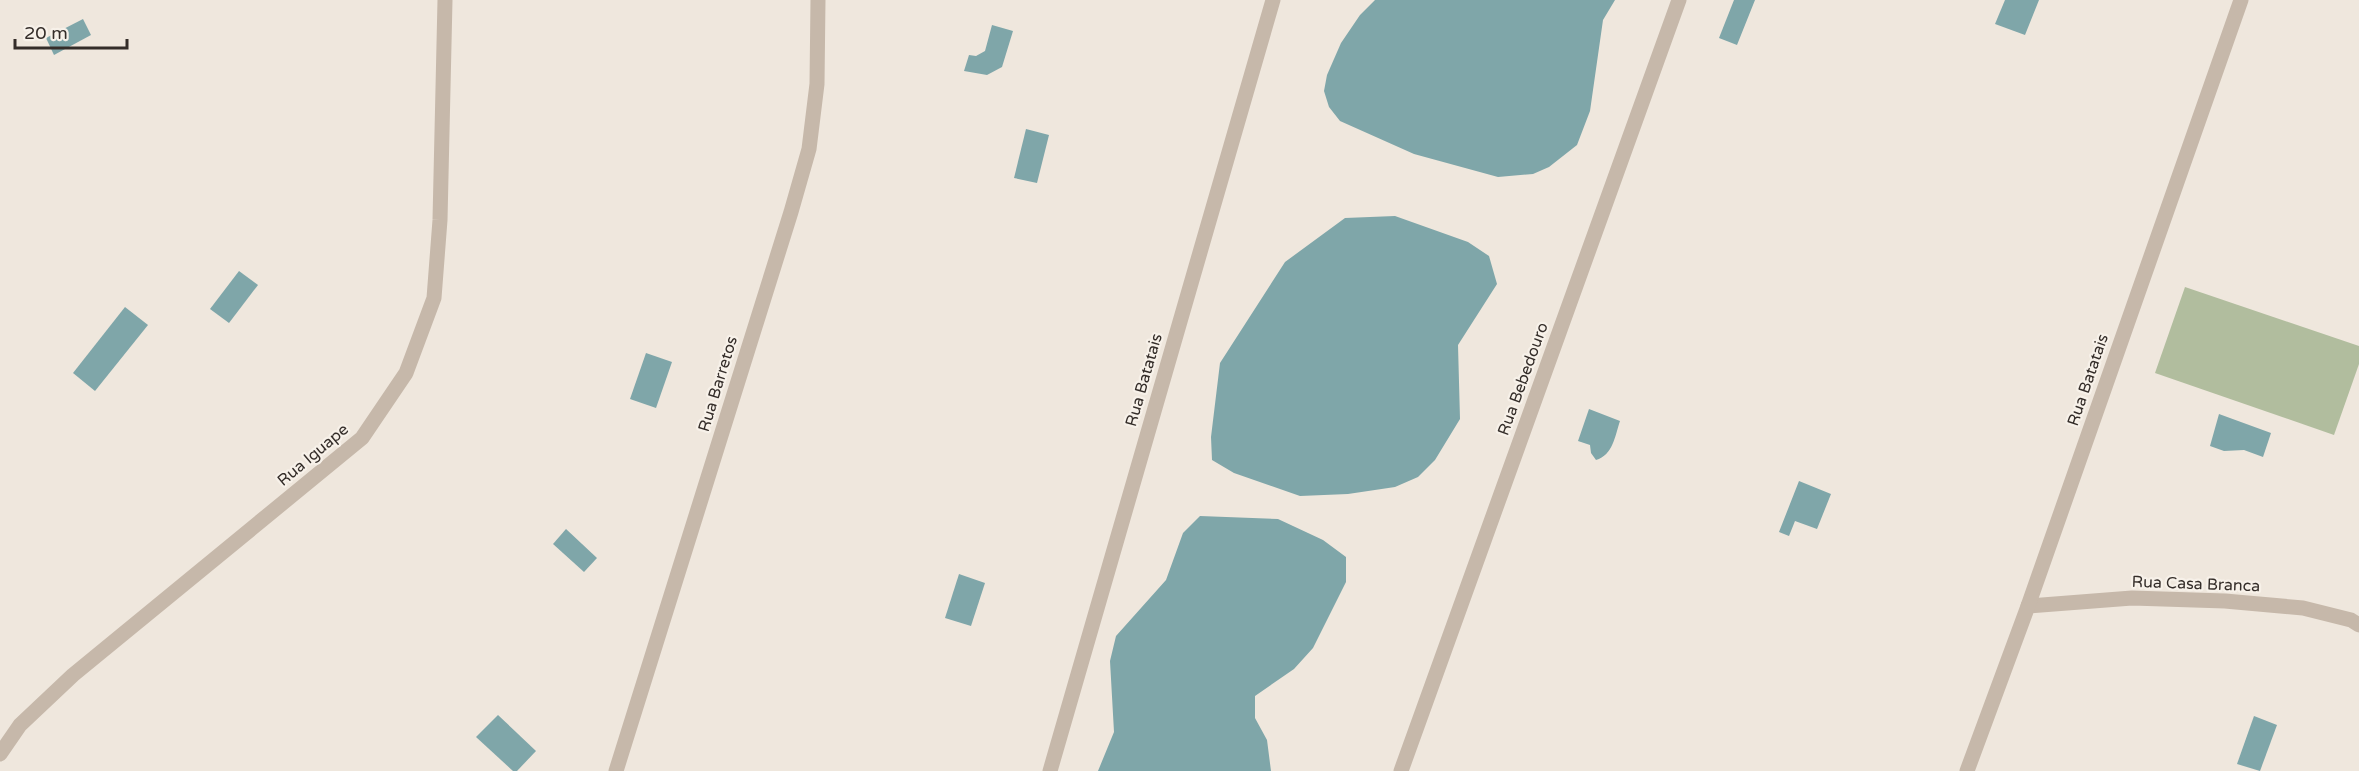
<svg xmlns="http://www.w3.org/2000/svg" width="2359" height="771" viewBox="0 0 2359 771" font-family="'Varela Round',sans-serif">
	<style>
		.green { fill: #b1bd9e }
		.water { fill: #7fa6a9 }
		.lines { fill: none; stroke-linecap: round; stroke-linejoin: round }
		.minor { stroke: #c6b8aa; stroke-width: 15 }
		.labels { text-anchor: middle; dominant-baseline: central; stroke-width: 4.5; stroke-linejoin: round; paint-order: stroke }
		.street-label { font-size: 16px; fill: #342d29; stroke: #f7f1e9 }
	</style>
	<rect width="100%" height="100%" fill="#efe7dd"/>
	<polygon class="green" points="2185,287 2359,346 2359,364 2334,435 2155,373"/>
	<g class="water">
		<polygon points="1375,0 1615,0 1603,20 1590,111 1577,145 1549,167 1533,174 1498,177 1414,154 1340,121 1329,107 1324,91 1327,75 1341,43 1360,15"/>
		<polygon points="1734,0 1755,0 1737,45 1719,38"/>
		<polygon points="2005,0 2039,0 2025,35 1995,24"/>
		<polygon points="83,19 91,35 54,55 46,38"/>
		<polygon points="992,25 1013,31 1002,67 987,75 964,71 969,55 976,56 985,51"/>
		<polygon points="1026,129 1049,135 1037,183 1014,178"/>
		<polygon points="1395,216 1468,242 1489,256 1497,284 1458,345 1460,419 1435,460 1418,477 1395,487 1348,494 1300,496 1234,473 1212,460 1211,437 1220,363 1285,262 1345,218"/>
		<polygon points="239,271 258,285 229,323 210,309"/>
		<polygon points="125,307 148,325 95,391 73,373"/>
		<polygon points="646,353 672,362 656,408 630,399"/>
		<path d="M 1589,409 L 1620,421 C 1615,436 1613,455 1596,460 L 1591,453 L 1590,445 L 1578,441 Z"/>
		<polygon points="2219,414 2271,433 2263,457 2244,450 2224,451 2210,446"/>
		<polygon points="1799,481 1831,494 1817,529 1795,521 1789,536 1779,532"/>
		<polygon points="1200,516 1278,519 1323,540 1346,557 1346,582 1313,648 1294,669 1255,696 1255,718 1267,740 1271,771 1098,771 1114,732 1110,661 1116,636 1166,580 1183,533"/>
		<polygon points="566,529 597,558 584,572 553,544"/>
		<polygon points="959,574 985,583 971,626 945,618"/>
		<polygon points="498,715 536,751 517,771 513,771 476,737"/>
		<polygon points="2254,716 2277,725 2260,771 2237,764"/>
	</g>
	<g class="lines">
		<g class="minor">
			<polyline points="2028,606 2132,598 2225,601 2303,608 2351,620 2359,625"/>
			<polyline points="0,754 20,725 73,675 362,438 406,373 434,298 440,220 445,0"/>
			<polyline points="616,771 791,212 809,149 817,84 818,0"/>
			<polyline points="1050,771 1273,0"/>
			<polyline points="1401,771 1679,0"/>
			<polyline points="1967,771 2028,606 2241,0"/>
		</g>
	</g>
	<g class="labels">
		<g class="street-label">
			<text transform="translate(1523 379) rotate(-70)">Rua Bebedouro</text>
			<text transform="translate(1144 380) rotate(-74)">Rua Batatais</text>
			<text transform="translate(2088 380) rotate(-71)">Rua Batatais</text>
			<text transform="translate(718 384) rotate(-73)">Rua Barretos</text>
			<text transform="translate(313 455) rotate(-40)">Rua Iguape</text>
			<text transform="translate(2196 584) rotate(2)">Rua Casa Branca</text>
		</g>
	</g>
	<path d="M15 39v9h112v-9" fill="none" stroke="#342d29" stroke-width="3"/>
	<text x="24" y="39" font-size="18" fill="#342d29" stroke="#f7f1e9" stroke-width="4.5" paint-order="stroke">20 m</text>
</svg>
